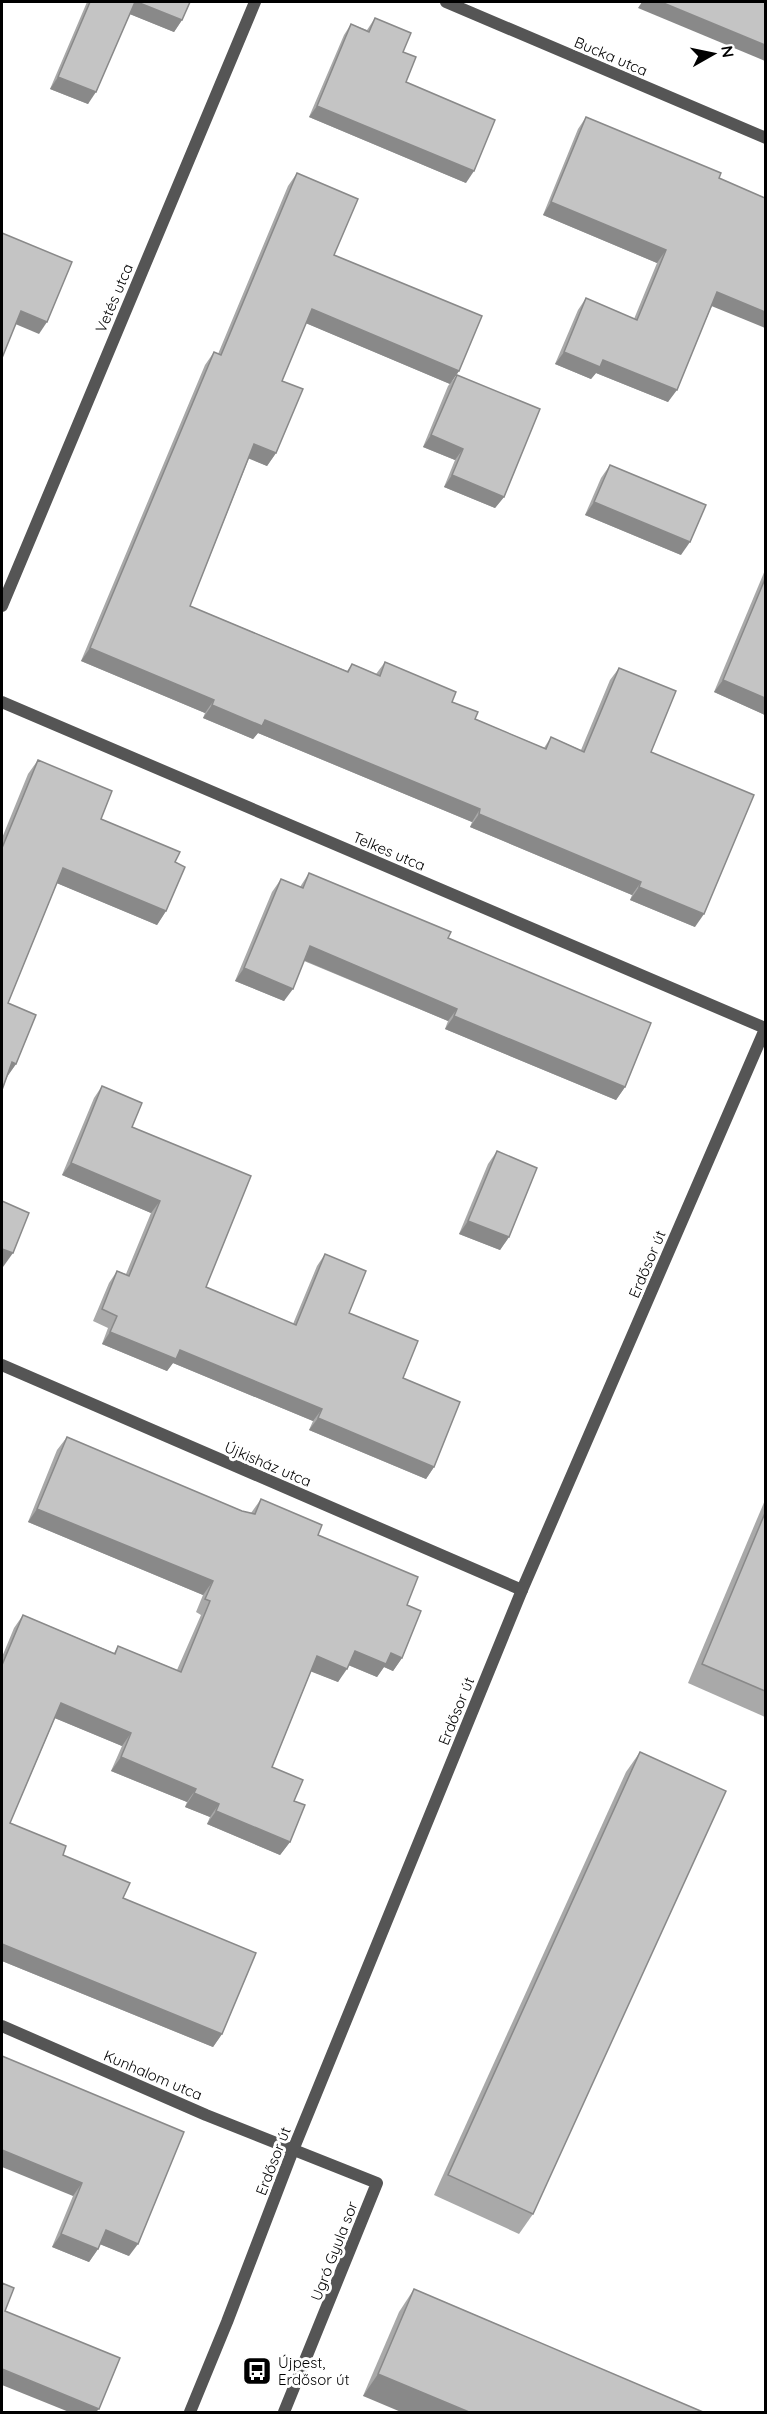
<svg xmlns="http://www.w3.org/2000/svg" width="767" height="2414" viewBox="0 0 767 2414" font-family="Quicksand,sans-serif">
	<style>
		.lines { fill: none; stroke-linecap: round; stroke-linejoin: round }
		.minor { stroke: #555; stroke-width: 12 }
		.wall { fill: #a9a9a9 }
		.shaded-wall { fill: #898989 }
		.building { fill: #c4c4c4; stroke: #898989; stroke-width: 1.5 }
		.labels { text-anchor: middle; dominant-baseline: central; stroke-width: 6; stroke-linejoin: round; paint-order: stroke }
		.street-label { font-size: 15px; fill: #000; stroke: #fff }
		.poi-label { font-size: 15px; fill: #000; stroke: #fff; text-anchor: start }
	</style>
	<rect width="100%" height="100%" fill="#fff"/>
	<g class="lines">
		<g class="minor">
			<polyline points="446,2 766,138"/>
			<polyline points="2,606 255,2"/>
			<polyline points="2,702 765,1028"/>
			<polyline points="2,1365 522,1590"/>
			<polyline points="2,2026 206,2115 377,2183 284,2412"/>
			<polyline points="190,2412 227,2322 293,2150 522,1590 766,1027"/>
		</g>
	</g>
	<g class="wall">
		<polygon points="87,2 190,2 182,20 174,32 130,14 88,104 50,89"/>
		<polygon points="375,18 403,52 406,82 466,183 309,117 344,35 351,24 367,30"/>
		<polygon points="586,117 719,178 712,306 668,402 596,373 591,379 555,364 578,310 586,298 634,319 657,263 543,215 578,129"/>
		<polygon points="297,173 334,255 459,371 450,384 306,323 282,381 276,453 267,466 249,458 190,606 347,671 352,664 376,674 385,662 452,702 475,719 544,748 551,737 581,750 610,680 619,668 651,752 695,927 630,900 632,895 470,827 472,822 258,733 253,739 203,718 205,713 81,661 205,365 214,352 218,354 288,186"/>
		<polygon points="457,375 504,497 495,508 444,487 455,460 423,447 448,386"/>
		<polygon points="610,465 681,555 585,515 601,478"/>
		<polygon points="765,570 765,715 714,692"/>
		<polygon points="38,760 101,819 175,862 166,911 157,925 57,883 8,1003 16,1064 7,1077 2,1090 2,838 28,774"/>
		<polygon points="309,873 448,938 625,1087 616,1100 445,1029 448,1021 304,961 284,1001 235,981 272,892 281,879 300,887"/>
		<polygon points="102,1086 132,1127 206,1287 293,1324 317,1266 325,1254 349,1313 403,1378 434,1467 426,1479 309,1430 313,1421 173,1363 167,1371 102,1344 108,1328 93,1321 109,1283 117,1271 126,1274 151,1213 62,1175 94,1098"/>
		<polygon points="497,1151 509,1237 500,1250 459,1234 488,1164"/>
		<polygon points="67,1437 242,1511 251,1513 261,1499 318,1535 407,1605 402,1658 393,1671 384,1667 377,1677 348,1665 338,1682 311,1671 272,1767 294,1801 290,1842 280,1855 207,1824 210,1817 185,1807 187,1802 111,1771 122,1746 55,1718 10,1823 63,1855 123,1898 222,2034 213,2047 2,1961 2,1657 14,1628 23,1615 114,1653 118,1646 177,1670 201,1615 196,1612 203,1595 28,1522 57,1450"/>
		<polygon points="765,1500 765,1717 688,1683"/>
		<polygon points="640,1752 533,2214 519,2234 434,2195 626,1772"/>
		<polygon points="2,2056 129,2256 100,2244 98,2249 89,2262 52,2247 73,2196"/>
		<polygon points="414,2289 703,2412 363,2396 399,2312"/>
	</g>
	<g class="shaded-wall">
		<polygon points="135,2 137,2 182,20 174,32 127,13"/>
		<polygon points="642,2 661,2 765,45 765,61 638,8"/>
		<polygon points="58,77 96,92 88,104 50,89"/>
		<polygon points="317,106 474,171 466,183 309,117"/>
		<polygon points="551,202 666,250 657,263 543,215"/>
		<polygon points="717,292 765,312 765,328 709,305"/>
		<polygon points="312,309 459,371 450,384 303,322"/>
		<polygon points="21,311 47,322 39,334 13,323"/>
		<polygon points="564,352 603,360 677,390 668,402 596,373 591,379 555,364"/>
		<polygon points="431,435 463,449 455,460 423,447"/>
		<polygon points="254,444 276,453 267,466 245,457"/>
		<polygon points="452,475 504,497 495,508 444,487"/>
		<polygon points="594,502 690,542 681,555 585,515"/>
		<polygon points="90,648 214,700 205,713 81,661"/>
		<polygon points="723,680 765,698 765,715 714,692"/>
		<polygon points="212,705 265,720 480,809 472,822 258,733 253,739 203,718"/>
		<polygon points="479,814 641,882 632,895 470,827"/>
		<polygon points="63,868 166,911 157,925 54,882"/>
		<polygon points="639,887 704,914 695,927 630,900"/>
		<polygon points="310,946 457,1009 448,1021 301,959"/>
		<polygon points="244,968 293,989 284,1001 235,981"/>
		<polygon points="454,1016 625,1087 616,1100 445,1029"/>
		<polygon points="12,1062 16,1064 6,1078"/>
		<polygon points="71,1163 160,1201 151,1213 62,1175"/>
		<polygon points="468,1221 509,1237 500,1250 459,1234"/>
		<polygon points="2,1249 13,1253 3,1267 2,1266"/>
		<polygon points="110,1332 180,1350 322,1409 313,1421 173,1363 167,1371 102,1344"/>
		<polygon points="318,1418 434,1467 426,1479 309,1430"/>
		<polygon points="37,1509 213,1581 203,1595 28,1522"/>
		<polygon points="355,1651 391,1653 402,1658 393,1671 384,1667 377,1677 346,1664"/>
		<polygon points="317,1656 347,1669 338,1682 307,1670"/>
		<polygon points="61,1703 131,1733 122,1746 52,1717"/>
		<polygon points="121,1757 196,1789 187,1802 111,1771"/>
		<polygon points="194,1793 219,1804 210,1817 185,1807"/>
		<polygon points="216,1811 290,1842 280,1855 207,1824"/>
		<polygon points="2,1944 222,2034 213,2047 2,1961"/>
		<polygon points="2,2150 82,2183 73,2196 2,2167"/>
		<polygon points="106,2230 138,2244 129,2256 97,2243"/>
		<polygon points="61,2234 98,2249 89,2262 52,2247"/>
		<polygon points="2,2369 99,2409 96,2412 69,2412 2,2385"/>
		<polygon points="378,2374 469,2412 401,2412 363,2396"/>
	</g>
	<g class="building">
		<polygon points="90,2 135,2 96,92 58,77"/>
		<polygon points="137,2 190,2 182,20"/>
		<polygon points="661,2 765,2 765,45"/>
		<polygon points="375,18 411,33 403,52 416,57 406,82 495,120 474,171 317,106 351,24 369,32"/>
		<polygon points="586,117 721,173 719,178 765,198 765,312 717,292 677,390 603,360 600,367 564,352 586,298 637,320 666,250 551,202"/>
		<polygon points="297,173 358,199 334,255 482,316 459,371 312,309 282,381 303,389 276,453 254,444 190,606 348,672 352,664 380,676 385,662 456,692 452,702 478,712 475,719 546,749 551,737 584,752 619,668 676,691 651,752 754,795 704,914 639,887 641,882 479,814 480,809 265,720 262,726 212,705 214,700 90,648 214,352 221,355"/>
		<polygon points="2,233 72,262 47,322 21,311 2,358"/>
		<polygon points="457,375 540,409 504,497 452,475 463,449 431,435"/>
		<polygon points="610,465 706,505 690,542 594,502"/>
		<polygon points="765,579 765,698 723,680"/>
		<polygon points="38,760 112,791 101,819 180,852 175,862 185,867 166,911 63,868 8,1003 36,1015 16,1064 12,1062 2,1090 2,848"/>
		<polygon points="309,873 451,932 448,938 651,1023 625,1087 454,1016 457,1009 310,946 293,989 244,968 281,879 303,888"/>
		<polygon points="102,1086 142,1103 132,1127 251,1176 206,1287 296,1325 325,1254 366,1271 349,1313 418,1341 403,1378 460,1402 434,1467 318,1418 322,1409 180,1350 176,1359 110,1332 117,1316 102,1309 117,1271 129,1276 160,1201 71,1163"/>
		<polygon points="497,1151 537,1168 509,1237 468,1221"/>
		<polygon points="2,1201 29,1213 13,1253 2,1249"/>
		<polygon points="67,1437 242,1511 255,1514 261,1499 322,1525 318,1535 418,1577 407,1605 421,1611 402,1658 391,1653 386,1664 355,1651 347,1669 317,1656 272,1767 303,1780 294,1801 305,1805 290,1842 216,1811 219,1804 194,1793 196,1789 121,1757 131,1733 61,1703 10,1823 66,1846 63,1855 130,1883 123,1898 256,1953 222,2034 2,1944 2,1665 23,1615 115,1654 118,1646 181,1672 210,1601 205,1599 213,1581 37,1509"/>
		<polygon points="765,1513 765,1691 702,1664"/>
		<polygon points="640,1752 726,1791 533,2214 448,2175"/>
		<polygon points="2,2056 184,2132 138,2244 106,2230 98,2249 61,2234 82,2183 2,2150"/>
		<polygon points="2,2283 14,2288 5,2311 120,2358 99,2409 2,2369"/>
		<polygon points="414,2289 703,2412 469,2412 378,2374"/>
	</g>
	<defs>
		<g id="bus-square" transform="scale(1.5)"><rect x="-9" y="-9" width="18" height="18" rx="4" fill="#000" stroke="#fff"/><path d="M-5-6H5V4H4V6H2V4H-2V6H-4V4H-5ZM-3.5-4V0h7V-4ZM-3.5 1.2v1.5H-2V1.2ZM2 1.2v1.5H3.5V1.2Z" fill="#fff"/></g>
	</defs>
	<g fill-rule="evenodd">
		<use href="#bus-square" x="257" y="2371"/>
	</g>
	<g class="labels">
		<g class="street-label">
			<text transform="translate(611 56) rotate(23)">Bucka utca</text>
			<text transform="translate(114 298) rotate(-67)">Vetés utca</text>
			<text transform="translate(389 851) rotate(23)">Telkes utca</text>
			<text transform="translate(647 1264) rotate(-67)">Erdősor út</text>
			<text transform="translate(268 1464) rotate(23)">Újkisház utca</text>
			<text transform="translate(456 1711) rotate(-68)">Erdősor út</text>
			<text transform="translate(153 2075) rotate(23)">Kunhalom utca</text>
			<text transform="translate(273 2161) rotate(-69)">Erdősor út</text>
			<text transform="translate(334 2251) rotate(-69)">Ugró Gyula sor</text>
		</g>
		<g class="poi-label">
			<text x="278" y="2362">Újpest,<tspan x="278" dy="17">Erdősor út</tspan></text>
		</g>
	</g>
	<rect width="767" height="2414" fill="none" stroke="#000000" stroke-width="6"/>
	<g transform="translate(713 54) rotate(81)" stroke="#ffffff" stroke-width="4.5" paint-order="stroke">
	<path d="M0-4.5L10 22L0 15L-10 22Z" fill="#000000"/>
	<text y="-9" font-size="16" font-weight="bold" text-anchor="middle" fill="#000000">N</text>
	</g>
</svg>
